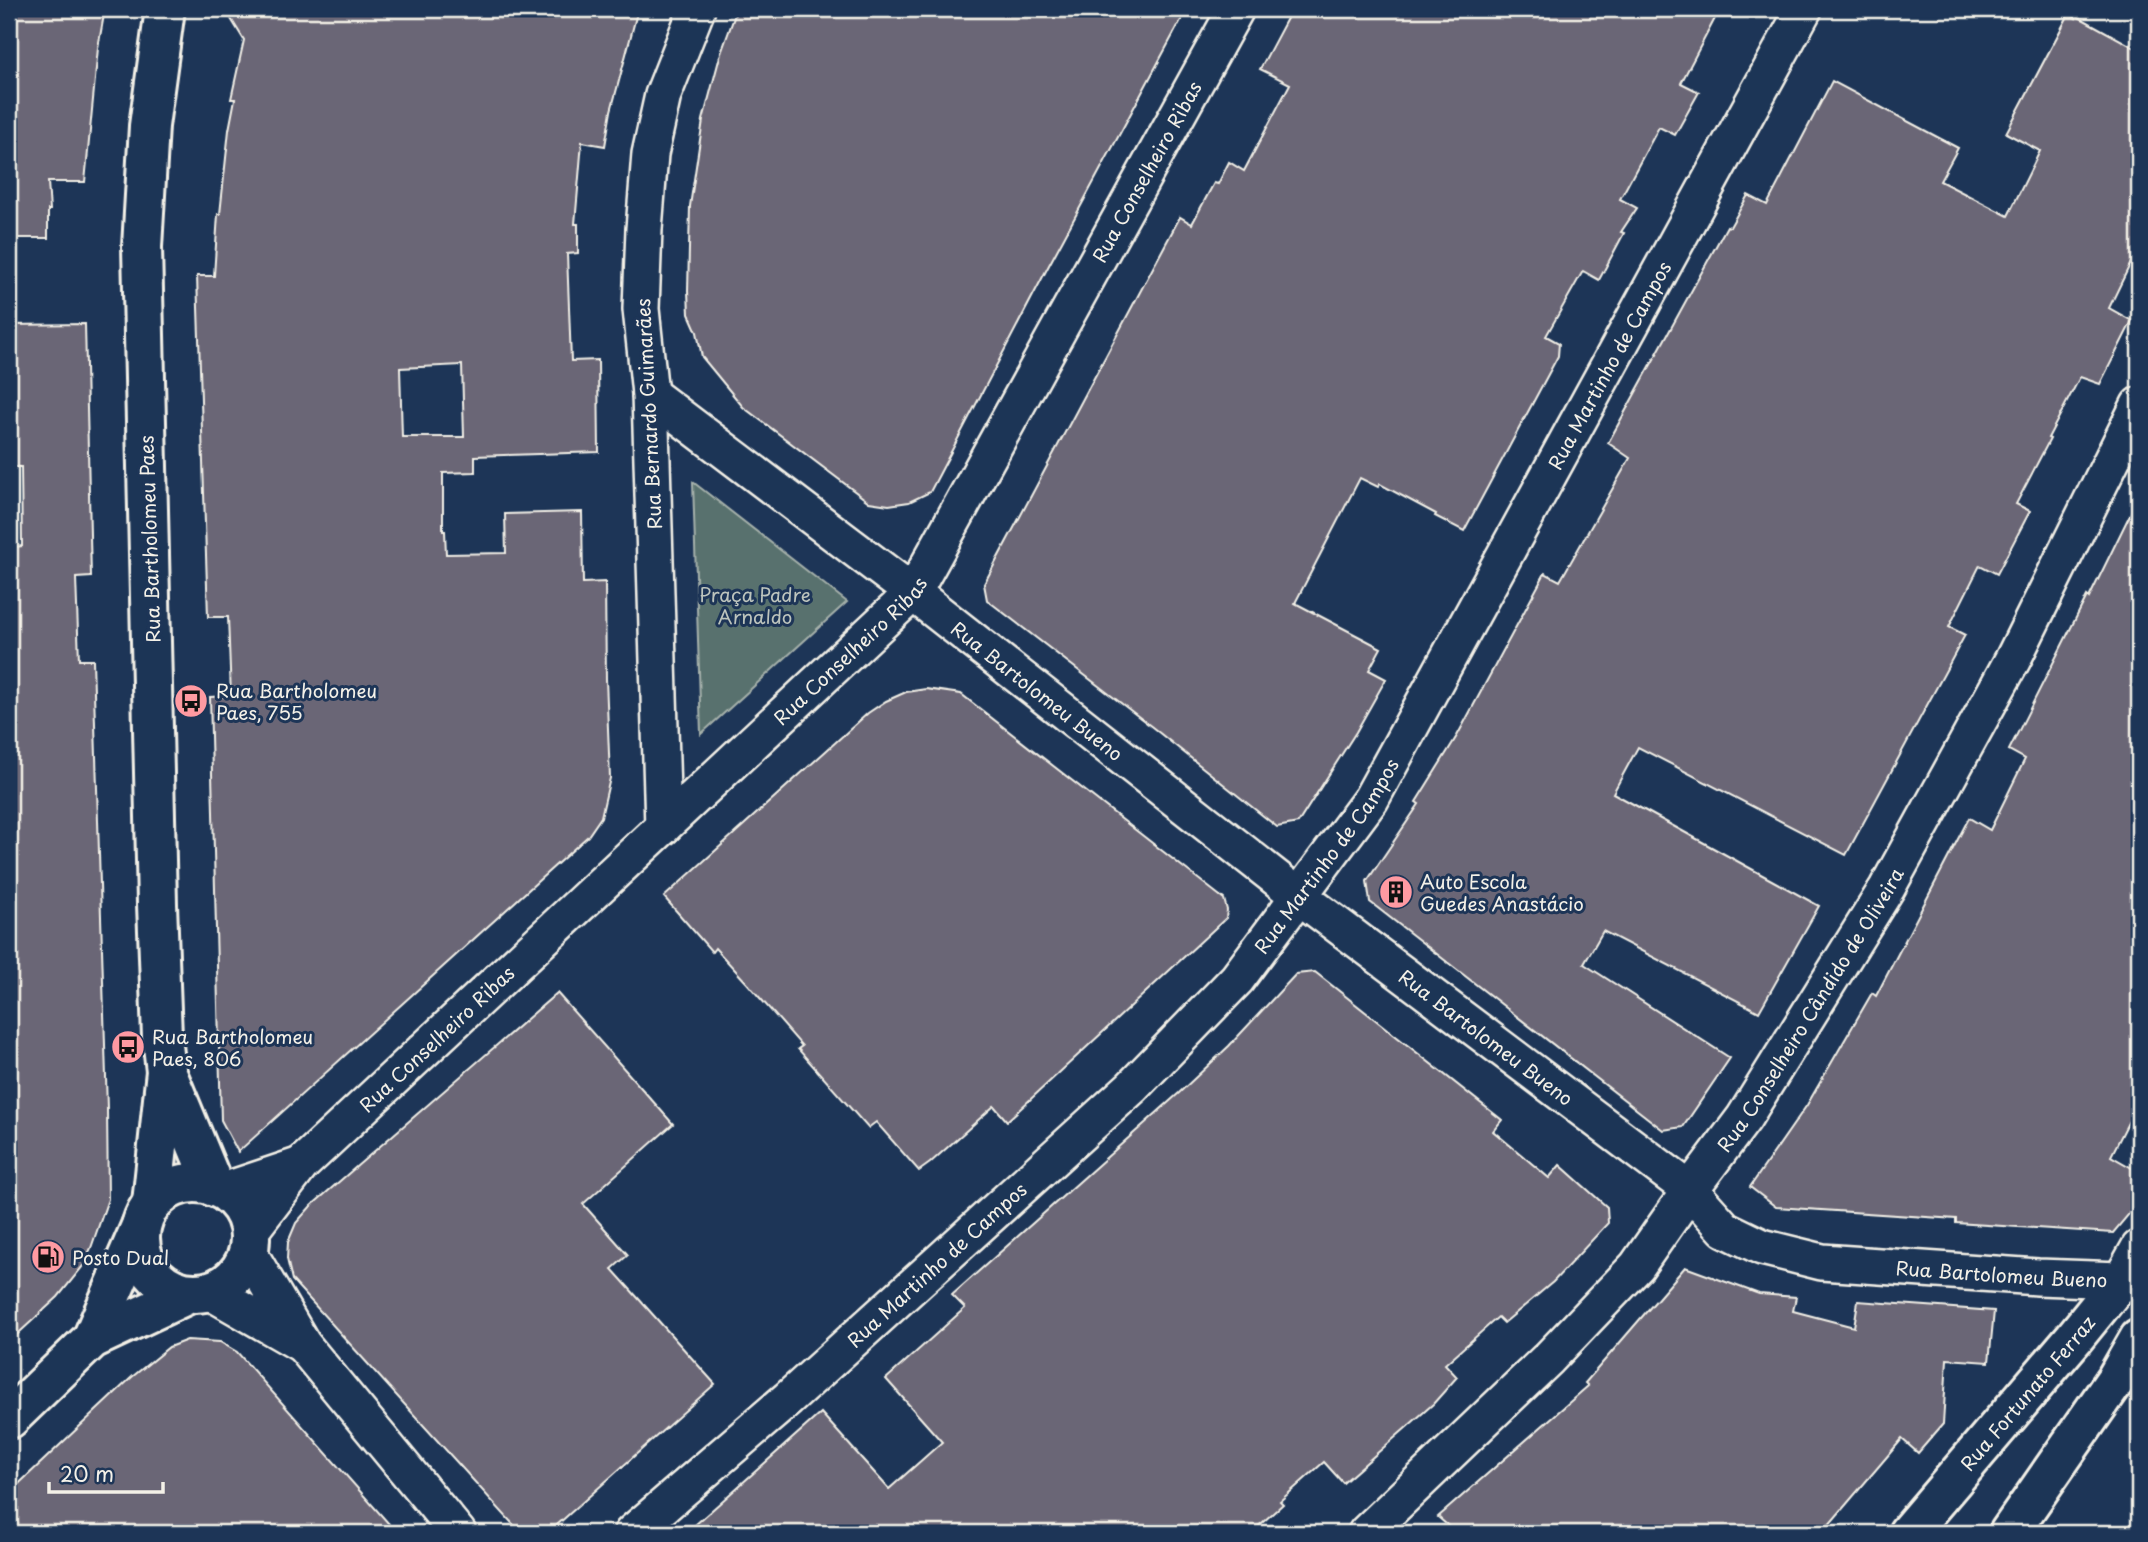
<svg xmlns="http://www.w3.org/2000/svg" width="2148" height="1542" viewBox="0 0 2148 1542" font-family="'Playpen Sans',sans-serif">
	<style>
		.green { fill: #58716e; stroke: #a6b1ab; stroke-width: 2 }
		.building { fill: #6b6676; stroke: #f4f1e8; stroke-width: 2; fill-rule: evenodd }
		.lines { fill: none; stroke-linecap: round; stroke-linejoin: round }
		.minor-casing { stroke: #f4f1e8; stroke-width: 40 }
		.tertiary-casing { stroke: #f4f1e8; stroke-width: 44 }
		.minor { stroke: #1d3557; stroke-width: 35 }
		.tertiary { stroke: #1d3557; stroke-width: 38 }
		.labels { text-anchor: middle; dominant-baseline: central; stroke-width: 6; stroke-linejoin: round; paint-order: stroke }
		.street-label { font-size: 19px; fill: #f4f1e8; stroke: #1d3557 }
		.park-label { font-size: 19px; fill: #bdc4bd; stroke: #1d3557 }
		.poi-label { font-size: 19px; fill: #f4f1e8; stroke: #1d3557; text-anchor: start }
	</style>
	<rect width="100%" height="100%" fill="#1d3557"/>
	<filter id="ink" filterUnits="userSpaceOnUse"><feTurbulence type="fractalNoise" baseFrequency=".0143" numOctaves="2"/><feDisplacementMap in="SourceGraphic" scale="14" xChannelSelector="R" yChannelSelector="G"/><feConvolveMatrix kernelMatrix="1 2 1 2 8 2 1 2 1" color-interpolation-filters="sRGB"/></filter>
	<g filter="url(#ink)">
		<polygon class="green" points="693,482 847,602 701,734"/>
		<g class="building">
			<polygon points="9,9 105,9 98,48 85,182 48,182 50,210 48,210 48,238 9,238"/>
			<path d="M 225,9 L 638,9 L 611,111 L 605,146 L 582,142 L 575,224 L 578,224 L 578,253 L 567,254 L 571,361 L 598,360 L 599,452 L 475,456 L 475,472 L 443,473 L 443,531 L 445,531 L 446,554 L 506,553 L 505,514 L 582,512 L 583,583 L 605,582 L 606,679 L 610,778 L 601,817 L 588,836 L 238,1152 L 221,1120 L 210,697 L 231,696 L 228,617 L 208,617 L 197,276 L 214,276 L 218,214 L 220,214 L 229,130 L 235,99 L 231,99 L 244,40 ZM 462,365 L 464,437 L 402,437 L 400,368 Z"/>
			<polygon points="737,9 1187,9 1048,267 930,492 909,502 889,505 869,502 743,407 702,357 697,332 689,314 688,291 690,206 703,120 720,56"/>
			<polygon points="1292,9 1720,9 1681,83 1699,92 1675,135 1659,127 1620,199 1637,208 1621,232 1624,233 1599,280 1583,271 1546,336 1559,343 1558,356 1464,531 1435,516 1436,514 1380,484 1378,487 1360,478 1295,603 1381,648 1369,670 1386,679 1356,732 1298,823 1277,827 1152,727 987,600 984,584 1180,217 1192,224 1214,183 1218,184 1229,162 1244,171 1290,84 1260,69"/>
			<polygon points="2069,14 2076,18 2077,16 2139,50 2139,246 2109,308 2132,321 2100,384 2080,377 2048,438 2050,439 2016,504 2030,511 1997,574 1980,565 1949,627 1965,635 1846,855 1638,747 1613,793 1819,906 1759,1012 1603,931 1584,964 1730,1058 1683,1127 1663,1130 1370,902 1367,881 1419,804 1416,802 1457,736 1545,573 1560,581 1630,458 1608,443 1727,226 1730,227 1748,195 1767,205 1832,81 1958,148 1940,181 2008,216 2040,151 2006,133"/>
			<polygon points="85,324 91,577 76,578 79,660 93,660 107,1109 108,1199 91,1248 83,1266 58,1297 9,1342 9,553 14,553 14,547 22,546 21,467 9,467 9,325"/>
			<polygon points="2139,496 2139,1101 2111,1156 2139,1172 2139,1202 2113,1233 1956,1223 1956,1219 1776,1207 1750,1187 1807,1105 1872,993 1876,996 1969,818 1990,830 2025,759 2009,750 2087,596 2089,598"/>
			<polygon points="926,689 961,694 1224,899 1227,910 1226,918 1007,1121 994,1106 930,1163 919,1171 876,1122 868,1128 798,1049 802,1046 747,983 715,948 712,952 664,897 868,713 886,701 906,692"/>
			<polygon points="1315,972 1502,1120 1493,1131 1549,1178 1560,1165 1607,1207 1608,1223 1553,1282 1504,1323 1498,1317 1445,1364 1457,1377 1433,1404 1407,1427 1343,1483 1324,1462 1280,1501 1283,1504 1251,1533 686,1533 821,1413 889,1489 942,1442 886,1379 965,1308 952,1295 1179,1093 1229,1046 1296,974"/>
			<polygon points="557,993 673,1124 583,1204 628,1255 612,1269 715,1384 548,1533 521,1533 292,1280 287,1259 288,1242 296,1223 311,1206"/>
			<polygon points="1685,1267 1759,1294 1796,1297 1793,1311 1854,1327 1858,1301 1994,1311 1989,1362 1947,1359 1943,1424 1918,1453 1902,1439 1822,1533 1456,1533 1438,1517 1588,1386 1585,1383"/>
			<polygon points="187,1340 220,1342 237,1352 397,1533 9,1533 9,1493 132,1377 169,1347"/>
		</g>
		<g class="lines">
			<g class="minor-casing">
				<g id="minor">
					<path id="s1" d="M 650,394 L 913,593 L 1299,896 L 1690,1190 L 1725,1229 L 1762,1247 L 1822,1262 L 2038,1277 L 2121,1280 L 2139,1248"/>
					<polyline points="663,827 650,394 641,309 644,229 650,154 663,95 697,9"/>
					<polyline points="223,1191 301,1165"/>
					<path id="s2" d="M 249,1233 L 301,1165 L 913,593 L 1236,9"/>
					<polyline points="248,1251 303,1345 458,1533"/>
					<polyline points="209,1291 303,1345"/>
					<path id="s3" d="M 632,1533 L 788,1399 L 1132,1087 L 1237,979 L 1371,799 L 1804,9"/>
					<path id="s4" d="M 1366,1533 L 1549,1358 L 1637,1266 L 1690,1190 L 1744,1118 L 1887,888 L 2013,659 L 2139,405"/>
				</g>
			</g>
			<g class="tertiary-casing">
				<g id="tertiary">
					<polyline points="168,1076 214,1187"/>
					<circle cx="195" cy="1238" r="55"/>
					<polyline points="152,1203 166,1071 162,1037 157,904 142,247 149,126 165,9"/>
					<polyline points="92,1339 141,1226"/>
					<polyline points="9,1419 92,1339 190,1293"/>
					<path id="s5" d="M 1908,1533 L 2074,1338 L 2121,1280 L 2139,1282"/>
					<polyline points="2009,1533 2116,1379 2139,1339"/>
				</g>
			</g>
			<use href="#minor" class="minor"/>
			<use href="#tertiary" class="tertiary"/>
		</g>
	</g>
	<defs>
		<g id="bus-disc" transform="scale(1.75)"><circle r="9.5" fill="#ff9aa2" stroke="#1d3557"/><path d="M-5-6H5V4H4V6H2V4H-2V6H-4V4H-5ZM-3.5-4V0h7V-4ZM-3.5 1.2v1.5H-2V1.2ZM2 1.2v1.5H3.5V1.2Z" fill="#111"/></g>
		<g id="building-disc" transform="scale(1.75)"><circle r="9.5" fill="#ff9aa2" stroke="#1d3557"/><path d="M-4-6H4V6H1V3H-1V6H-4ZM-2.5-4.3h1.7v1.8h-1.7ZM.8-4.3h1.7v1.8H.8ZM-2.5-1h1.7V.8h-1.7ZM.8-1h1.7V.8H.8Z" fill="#111"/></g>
		<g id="fuel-disc" transform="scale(1.75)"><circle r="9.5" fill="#ff9aa2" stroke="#1d3557"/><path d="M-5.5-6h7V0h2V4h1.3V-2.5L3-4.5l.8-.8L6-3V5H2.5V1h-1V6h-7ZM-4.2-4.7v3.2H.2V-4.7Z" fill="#111"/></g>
	</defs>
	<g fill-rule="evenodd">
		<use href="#bus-disc" x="191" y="701"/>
		<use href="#building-disc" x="1396" y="892"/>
		<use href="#bus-disc" x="128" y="1047"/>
		<use href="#fuel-disc" x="48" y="1257"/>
	</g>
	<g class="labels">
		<g class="street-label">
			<text stroke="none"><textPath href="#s2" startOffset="1405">Rua Conselheiro Ribas</textPath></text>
			<text stroke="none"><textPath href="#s3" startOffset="1540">Rua Martinho de Campos</textPath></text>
			<text transform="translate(648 414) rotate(-93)">Rua Bernardo Guimarães</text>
			<text transform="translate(149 539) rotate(-92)">Rua Bartholomeu Paes</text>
			<text stroke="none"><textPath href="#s2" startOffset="838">Rua Conselheiro Ribas</textPath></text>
			<text stroke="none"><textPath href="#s1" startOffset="488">Rua Bartolomeu Bueno</textPath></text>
			<text stroke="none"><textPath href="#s3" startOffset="973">Rua Martinho de Campos</textPath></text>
			<text stroke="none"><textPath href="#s4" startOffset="690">Rua Conselheiro Cândido de Oliveira</textPath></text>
			<text stroke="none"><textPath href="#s1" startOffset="1055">Rua Bartolomeu Bueno</textPath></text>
			<text stroke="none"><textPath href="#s2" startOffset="271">Rua Conselheiro Ribas</textPath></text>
			<text stroke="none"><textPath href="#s3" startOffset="406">Rua Martinho de Campos</textPath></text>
			<text stroke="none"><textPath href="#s1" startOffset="1645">Rua Bartolomeu Bueno</textPath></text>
			<text stroke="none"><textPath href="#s5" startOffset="184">Rua Fortunato Ferraz</textPath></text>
		</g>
		<g class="park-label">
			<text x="755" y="594">Praça Padre<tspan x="755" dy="22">Arnaldo</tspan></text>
		</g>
		<g class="poi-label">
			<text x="216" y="690">Rua Bartholomeu<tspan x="216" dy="22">Paes, 755</tspan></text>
			<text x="1420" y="881">Auto Escola<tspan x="1420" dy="22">Guedes Anastácio</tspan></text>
			<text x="152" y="1036">Rua Bartholomeu<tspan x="152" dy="22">Paes, 806</tspan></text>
			<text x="72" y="1257">Posto Dual</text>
		</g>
	</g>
	<rect width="2148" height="1542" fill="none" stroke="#1d3557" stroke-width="35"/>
	<rect x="18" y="18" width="2113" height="1507" fill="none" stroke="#f4f1e8" stroke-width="2.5" filter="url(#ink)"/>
	<path d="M49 1482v10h114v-10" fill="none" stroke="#f4f1e8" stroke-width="3.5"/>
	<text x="60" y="1482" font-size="21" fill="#f4f1e8" stroke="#1d3557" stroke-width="5" paint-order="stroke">20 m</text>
</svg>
